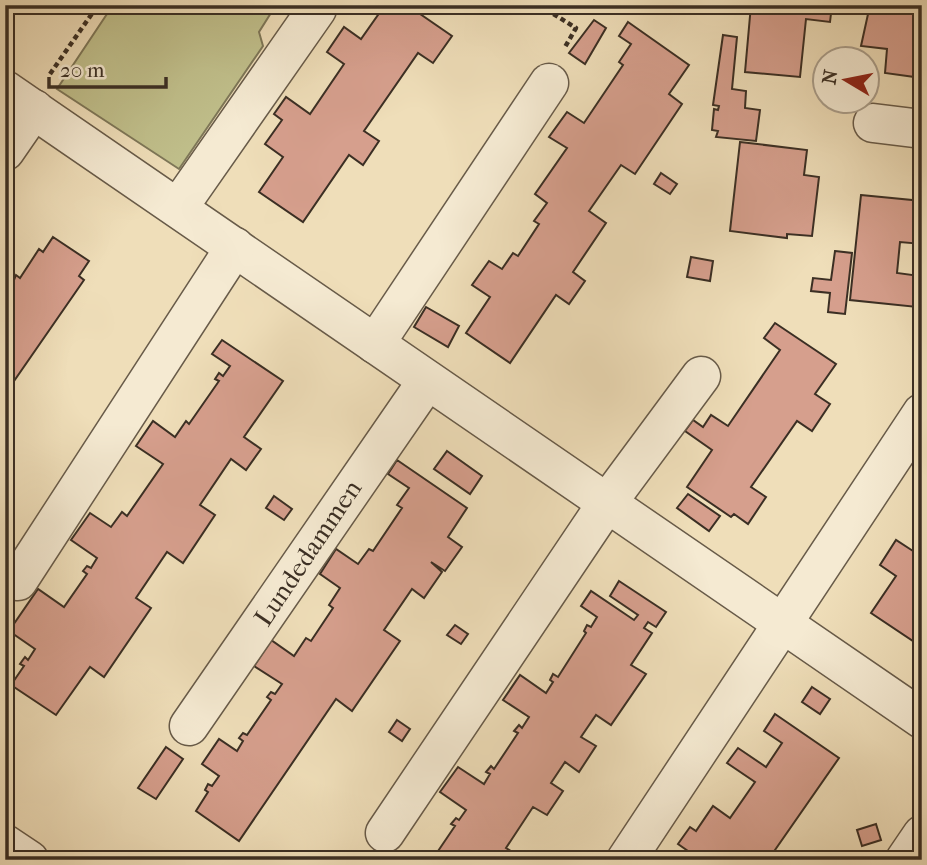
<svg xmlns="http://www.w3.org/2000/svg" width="927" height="865" viewBox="0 0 927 865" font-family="'IM FELL French Canon',serif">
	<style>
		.green { fill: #c0bf8b; stroke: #7e7758; stroke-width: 2 }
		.building { fill: #d69f8d; stroke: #3b2f24; stroke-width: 2 }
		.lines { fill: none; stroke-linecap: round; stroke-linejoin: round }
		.minor-casing { stroke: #685b49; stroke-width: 41 }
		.path { stroke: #3b2f24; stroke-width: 4.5; stroke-dasharray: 5 3.5; stroke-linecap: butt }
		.minor { stroke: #f5ead2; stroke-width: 38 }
		.labels { text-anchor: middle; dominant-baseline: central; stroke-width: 5; stroke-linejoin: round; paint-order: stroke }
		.street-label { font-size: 26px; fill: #3b2f24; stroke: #f5ead2 }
	</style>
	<rect width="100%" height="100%" fill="#efdeb9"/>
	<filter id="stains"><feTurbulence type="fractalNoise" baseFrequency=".00286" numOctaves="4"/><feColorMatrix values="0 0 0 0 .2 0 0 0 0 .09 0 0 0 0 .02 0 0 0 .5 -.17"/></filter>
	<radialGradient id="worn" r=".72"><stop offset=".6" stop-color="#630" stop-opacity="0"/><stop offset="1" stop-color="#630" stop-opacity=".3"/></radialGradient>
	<polygon class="green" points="113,5 276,5 259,32 263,46 179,169 57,89"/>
	<g class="building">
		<polygon points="385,5 407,5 452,36 433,63 418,53 364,131 379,141 363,165 349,155 303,222 259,192 283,157 265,144 282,120 274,114 286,97 310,114 344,64 327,52 344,27 361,39"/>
		<polygon points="751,5 832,5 830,22 806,19 800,77 745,72"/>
		<polygon points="870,5 922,5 922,78 885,73 887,49 861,46"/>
		<polygon points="594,20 606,28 585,64 569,53"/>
		<polygon points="628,22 689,65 669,94 682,104 635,174 621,165 589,211 606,223 573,272 585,281 569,304 556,295 510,363 466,333 490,297 472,285 489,261 502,269 513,253 518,256 539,224 534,221 547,203 535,194 567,148 549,137 567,112 584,123 623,65 619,62 631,44 619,36"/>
		<polygon points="723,35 737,37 732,89 746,91 745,108 760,110 756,141 716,137 718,131 712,130 714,109 718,110 719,106 713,105"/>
		<polygon points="740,142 807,150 804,175 819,177 812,236 787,234 787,238 730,231"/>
		<polygon points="661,173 677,184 670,194 654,184"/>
		<polygon points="861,195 922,201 922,244 900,242 897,273 920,276 917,307 850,300"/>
		<polygon points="53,237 89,261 79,276 84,280 5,394 5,290 9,293 16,275 20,278 39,249 43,252"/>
		<polygon points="835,251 852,253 845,314 828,312 830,293 811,291 813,278 831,280"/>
		<polygon points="691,257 713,261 710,281 687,277"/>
		<polygon points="426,307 459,326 448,347 414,327"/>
		<polygon points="775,323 836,364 815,394 830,404 812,431 797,421 751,487 766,497 748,524 734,514 731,517 687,487 712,450 685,431 693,420 703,427 711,415 728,426 780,350 764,338"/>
		<polygon points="222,340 283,381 244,437 261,449 246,470 231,459 200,505 215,515 183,563 167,552 136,598 151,608 104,677 90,667 56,715 11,685 24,666 20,664 25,657 28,660 35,649 9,631 38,589 64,607 87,574 83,571 87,566 91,568 97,558 71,540 90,513 111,527 122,512 127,516 163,464 136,446 153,421 175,437 186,421 189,424 219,381 215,379 219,373 223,376 230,366 212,354"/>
		<polygon points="447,451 482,476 470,494 434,469"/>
		<polygon points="397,460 467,508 448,537 462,547 445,571 431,562 442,572 424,598 412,589 384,630 400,641 352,711 336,699 239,841 196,811 208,792 205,790 208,784 212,786 219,776 202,764 219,739 237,751 243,741 239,738 243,733 247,735 271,700 267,697 271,692 275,694 282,684 254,666 271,640 294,656 306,638 311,641 333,608 329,605 340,588 320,574 336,549 358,564 369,549 373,551 402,508 397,505 409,488 388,474"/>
		<polygon points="688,494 720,516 709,531 677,508"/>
		<polygon points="274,496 292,509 284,520 266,508"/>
		<polygon points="922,539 922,634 916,643 871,613 896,576 880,565 896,540 913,551"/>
		<polygon points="619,581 666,612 656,627 648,622 644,628 652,633 631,665 646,674 611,725 596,715 581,737 596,746 579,772 565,762 551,783 563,791 547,815 533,807 506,848 517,855 514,860 432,860 455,826 451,824 456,818 459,820 466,810 440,792 458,767 484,784 490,774 486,772 491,766 494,769 518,733 514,731 519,725 522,728 529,717 503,700 520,675 546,693 553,682 550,680 553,674 558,677 586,633 584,631 587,625 591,627 597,617 581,606 591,591 634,620 638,615 610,596"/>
		<polygon points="455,625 468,634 461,644 447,635"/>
		<polygon points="922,653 922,671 914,666"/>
		<polygon points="812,687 830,699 820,714 802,702"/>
		<polygon points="775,714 839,758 768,860 701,860 678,844 690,827 696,831 713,806 730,818 755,782 727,763 738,748 766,767 782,743 764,731"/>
		<polygon points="397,720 410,729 402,741 389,732"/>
		<polygon points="166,747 183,759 156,799 138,788"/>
		<polygon points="876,824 881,840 862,846 857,830"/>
	</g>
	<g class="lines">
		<g class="minor-casing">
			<g id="minor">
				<polyline points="5,90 922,719"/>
				<polyline points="873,123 922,129"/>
				<polyline points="5,151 34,109"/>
				<polyline points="178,208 317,9"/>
				<polyline points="375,344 549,83"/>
				<polyline points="18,581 235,247"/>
				<polyline points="189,726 427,381"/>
				<polyline points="385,833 607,503 701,376"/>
				<polyline points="5,844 29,860"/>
				<polyline points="626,860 922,413"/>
				<polyline points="905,860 922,835"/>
			</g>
		</g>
		<g class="path">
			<polyline points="539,5 576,28 565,47"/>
			<polyline points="50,74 98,5"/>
		</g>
		<use href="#minor" class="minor"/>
	</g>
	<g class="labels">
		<g class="street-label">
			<text transform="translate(308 553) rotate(-56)">Lundedammen</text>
		</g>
	</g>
	<rect width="927" height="865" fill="none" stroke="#efdeb9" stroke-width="28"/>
	<rect x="7" y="7" width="913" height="851" fill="none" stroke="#3b2f24" stroke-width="3.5"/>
	<rect x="14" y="14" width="899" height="837" fill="none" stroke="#3b2f24" stroke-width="2"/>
	<g transform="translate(846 80) rotate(280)"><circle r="33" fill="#f5ead2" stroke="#ab9f8c" stroke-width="2"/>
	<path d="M0-5L12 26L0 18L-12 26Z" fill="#8f2418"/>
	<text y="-10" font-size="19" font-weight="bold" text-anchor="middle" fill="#3b2f24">N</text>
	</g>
	<path d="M49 77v10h117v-10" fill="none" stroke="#3b2f24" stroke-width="3.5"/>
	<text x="60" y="77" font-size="21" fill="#3b2f24" stroke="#f5ead2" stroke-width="5" paint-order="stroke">20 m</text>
	<rect width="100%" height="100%" filter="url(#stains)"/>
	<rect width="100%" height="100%" fill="url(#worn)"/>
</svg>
